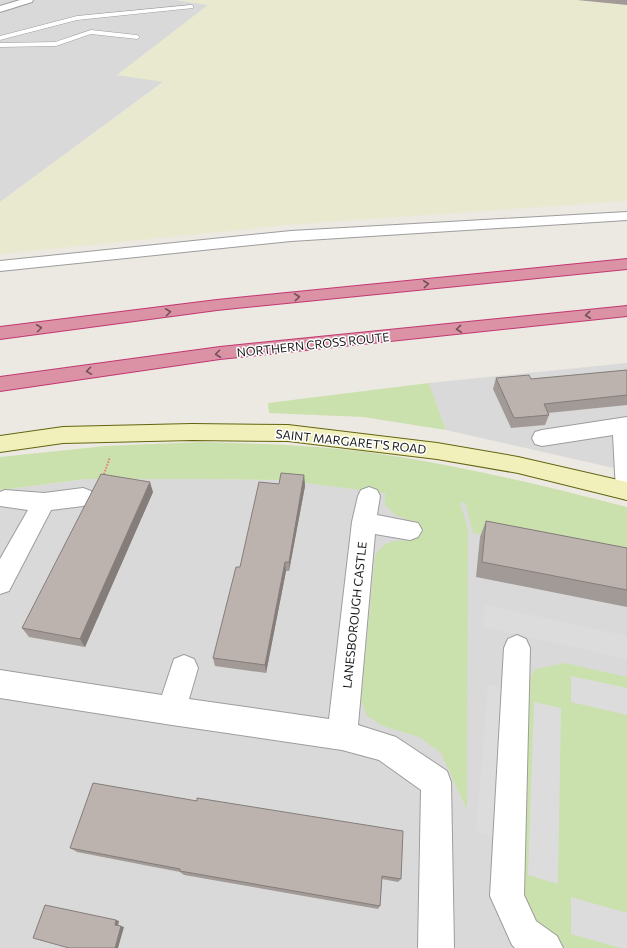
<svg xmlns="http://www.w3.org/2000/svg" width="627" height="948" viewBox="0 0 627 948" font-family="Commissioner,sans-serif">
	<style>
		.residential { fill: #d9d9d9 }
		.farmland { fill: #e9e9cf }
		.grass { fill: #cbe1ad }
		.parking { fill: #dcdcdc }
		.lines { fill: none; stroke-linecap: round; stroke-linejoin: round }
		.service-casing { stroke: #9d9d9d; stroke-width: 1 }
		.minor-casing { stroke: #9d9d9d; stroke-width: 2 }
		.secondary-casing { stroke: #636510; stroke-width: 2 }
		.motorway-casing { stroke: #c23772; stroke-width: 2 }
		.path { stroke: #e97876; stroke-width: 2; stroke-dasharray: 1.5 1.5; stroke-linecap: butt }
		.service { fill: #fff; fill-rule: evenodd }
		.minor { fill: #fff; fill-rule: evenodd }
		.secondary { fill: #f1f0bb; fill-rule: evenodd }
		.motorway { fill: #db92a5; fill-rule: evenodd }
		.wall { fill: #a29a96 }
		.shaded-wall { fill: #847d7a }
		.building { fill: #bcb3af; stroke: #847d7a }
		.oneway { stroke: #72515a }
		.labels { text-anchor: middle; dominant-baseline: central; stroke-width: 3; stroke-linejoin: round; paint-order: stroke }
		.street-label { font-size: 12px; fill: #1c1c1c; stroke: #fff }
	</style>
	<rect width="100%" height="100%" fill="#ece8e2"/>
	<g class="residential">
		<polygon points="0,0 176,0 209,5 117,75 164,81 0,202"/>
		<polygon points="627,363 627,471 446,430 429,383"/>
		<polygon points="86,479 206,479 281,480 466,501 627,533 627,948 0,948 0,490"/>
	</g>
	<polygon class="farmland" points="176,0 575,0 627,5 627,201 297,224 0,254 0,202 164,82 117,75 208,5"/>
	<g class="grass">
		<polygon points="429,383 446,430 363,417 269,413 268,403"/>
		<path d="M 202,442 C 261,444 321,445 380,454 C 463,466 546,486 627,507 L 627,561 L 473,533 L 465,502 L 460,503 L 468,529 L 467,810 L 441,753 L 419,737 L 383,726 L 367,716 L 361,701 L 375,556 C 386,540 389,542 408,540 L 409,520 L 395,515 L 385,505 L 385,493 L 281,480 L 206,479 L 86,479 L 0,490 L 0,457 L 106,446 Z"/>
		<polygon points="565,663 627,677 627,948 565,948 535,922 512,883 520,692 536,669"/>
	</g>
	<g class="parking">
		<polygon points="485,605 627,636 627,659 483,627"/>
		<polygon points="571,676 627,688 627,715 571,702"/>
		<polygon points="488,684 502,688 492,837 476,832"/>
		<polygon points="534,702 561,708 558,884 528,875"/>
		<polygon points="571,897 627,913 627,948 621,948 571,934"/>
	</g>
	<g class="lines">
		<g class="service-casing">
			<g id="service">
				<polygon points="191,5 193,6 193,8 77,20 0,40 0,36 77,16"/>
				<polygon points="91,30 137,35 140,37 137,39 91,34 56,46 0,47 0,43 55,42"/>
			</g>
		</g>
		<g class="minor-casing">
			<g id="minor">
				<polygon points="20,0 33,0 32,2 0,12 0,6"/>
				<polygon points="627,212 627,220 291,241 0,271 0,261 291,231"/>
				<polygon points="627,417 627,500 619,497 616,491 613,435 542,446 535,444 532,438 535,432 542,430"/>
				<polygon points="369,487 377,490 380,496 377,515 418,523 422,530 418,537 410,540 375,534 358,725 396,737 447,771 451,782 454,948 418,948 421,790 379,760 342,750 172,725 0,698 0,670 162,695 174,659 184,655 194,659 198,668 189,699 329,719 352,522 358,496 361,490"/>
				<polygon points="83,488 91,491 94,497 91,503 83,506 51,510 9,591 0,594 0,559 28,510 0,506 0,492 5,490 44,493"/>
				<polygon points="517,635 526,639 530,648 524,895 536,921 557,936 563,948 515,948 512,945 490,896 504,648 508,639"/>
			</g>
		</g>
		<g class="secondary-casing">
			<polygon id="secondary" points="192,424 288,425 437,443 518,457 627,482 627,500 518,473 437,459 288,441 192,440 63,443 0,452 0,436 63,427"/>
		</g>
		<g class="motorway-casing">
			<g id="motorway">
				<polygon points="627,259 627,269 217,310 0,339 0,327 217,300"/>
				<polygon points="627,306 627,316 220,359 0,391 0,377 220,347"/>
			</g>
		</g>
		<polyline class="path" points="103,477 110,457"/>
		<use href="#service" class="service"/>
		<use href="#minor" class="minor"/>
		<use href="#secondary" class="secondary"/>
		<use href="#motorway" class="motorway"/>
	</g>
	<g class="wall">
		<polygon points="577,0 627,0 627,5"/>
		<polygon points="627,370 627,405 548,413 549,415 545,425 511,428 493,389 496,378 531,379"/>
		<polygon points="304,475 305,486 289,571 286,571 266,673 215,666 213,658 240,567 279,484"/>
		<polygon points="153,492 85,647 29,637 22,628"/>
		<polygon points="486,521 627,548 627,607 476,577 480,537"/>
		<polygon points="197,801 401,879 398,882 382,879 380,906 378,909 184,875 180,872 77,852 70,848"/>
	</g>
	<g class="shaded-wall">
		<polygon points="304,475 305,486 289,571 289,562"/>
		<polygon points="150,482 153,492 85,647 80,639"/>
		<polygon points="285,562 286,571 266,673 265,665"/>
		<polygon points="116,920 119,921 118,926 115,925"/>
		<polygon points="121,926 124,927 118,948 115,948"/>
	</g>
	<g class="building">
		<polygon points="627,370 627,395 544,404 549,415 514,418 496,378 529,375 531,379"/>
		<polygon points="281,473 304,475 289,562 285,562 265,665 213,658 236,567 240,567 259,482 279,484"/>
		<polygon points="101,474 150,482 80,639 22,628"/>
		<polygon points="486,521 627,548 627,590 482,562"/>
		<polygon points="93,783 197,801 197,798 403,831 401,879 382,876 380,906 180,871 180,869 70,848"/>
		<polygon points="45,905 116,920 115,925 121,926 115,948 69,948 33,938"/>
	</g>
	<defs><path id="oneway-chevron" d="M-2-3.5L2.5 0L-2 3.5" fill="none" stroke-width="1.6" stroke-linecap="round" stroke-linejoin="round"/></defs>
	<g class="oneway">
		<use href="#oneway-chevron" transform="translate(426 284) rotate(-6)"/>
		<use href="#oneway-chevron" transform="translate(297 297) rotate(-6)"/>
		<use href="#oneway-chevron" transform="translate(168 312) rotate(-7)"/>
		<use href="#oneway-chevron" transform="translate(588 315) rotate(174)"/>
		<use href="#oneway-chevron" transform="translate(39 328) rotate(-7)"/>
		<use href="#oneway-chevron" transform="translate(459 329) rotate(174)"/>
		<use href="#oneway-chevron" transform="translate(218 354) rotate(173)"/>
		<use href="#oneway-chevron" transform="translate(89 371) rotate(172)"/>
	</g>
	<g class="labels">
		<g class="street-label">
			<text transform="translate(313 344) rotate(-6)">NORTHERN CROSS ROUTE</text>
			<text transform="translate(351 441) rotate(6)">SAINT MARGARET'S ROAD</text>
			<text transform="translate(354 615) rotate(-84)">LANESBOROUGH CASTLE</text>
		</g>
	</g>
</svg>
